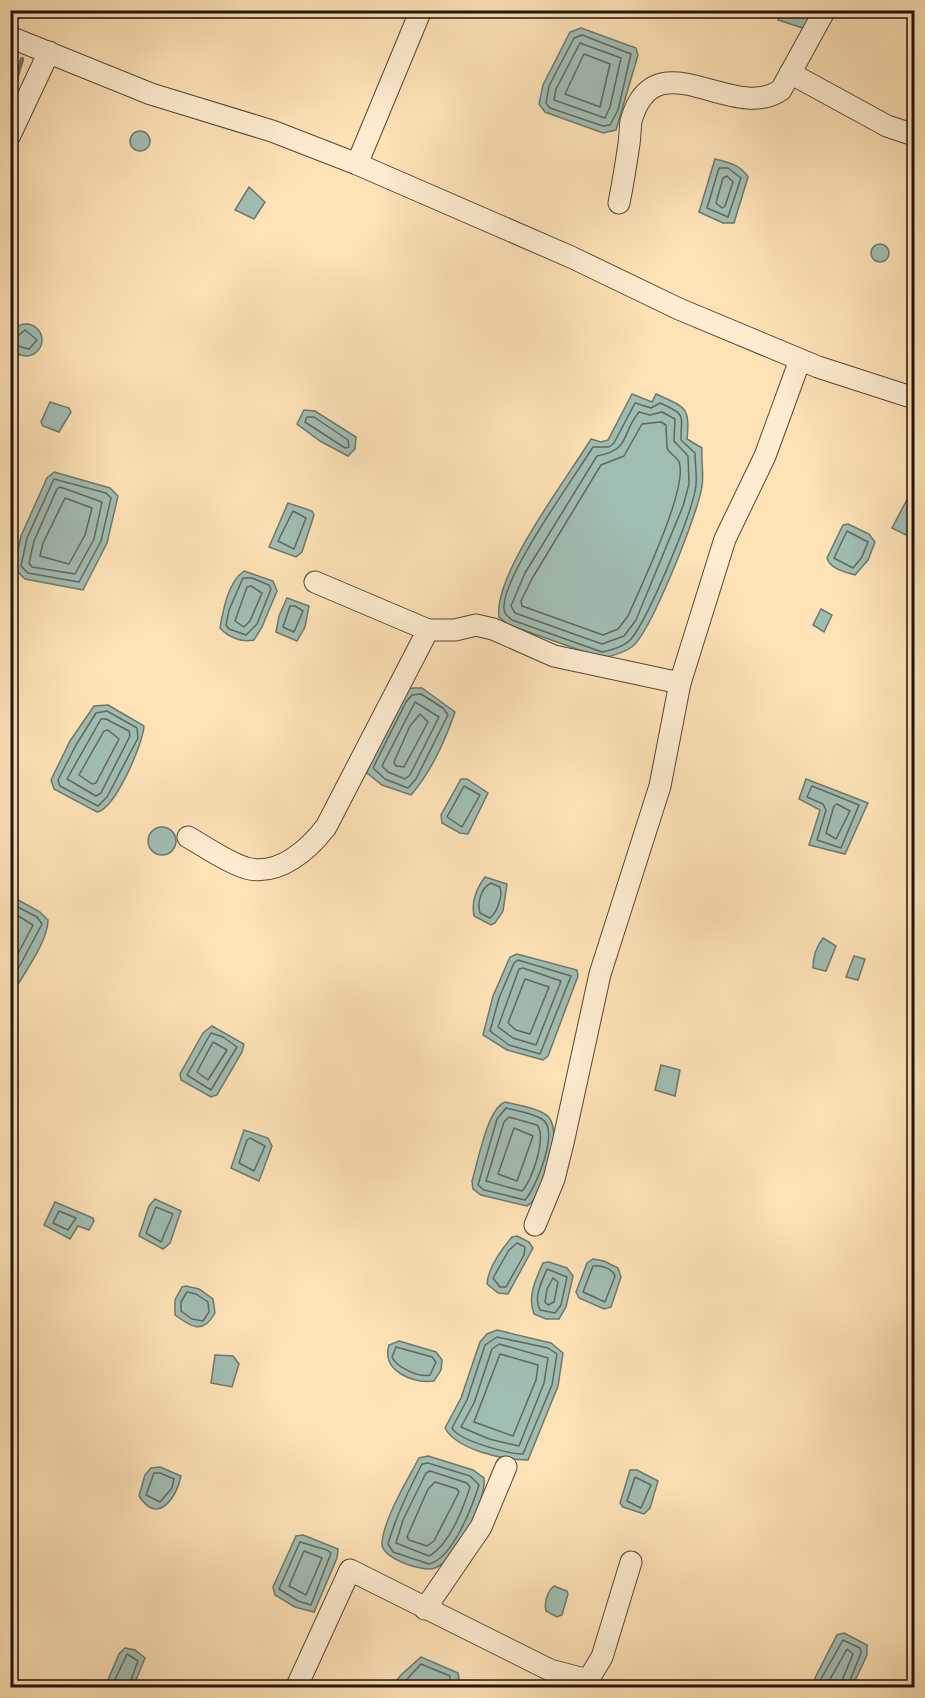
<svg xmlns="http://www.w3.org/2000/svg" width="925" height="1698" viewBox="0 0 925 1698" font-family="Cardo,serif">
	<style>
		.water { fill: #a0bdb2; stroke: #6e786e; stroke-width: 1.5 }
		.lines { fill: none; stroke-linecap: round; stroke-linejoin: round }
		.shore { stroke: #62675e; stroke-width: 1.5 }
		.stream { stroke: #6e786e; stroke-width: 4.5 }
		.minor-casing { stroke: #5a4534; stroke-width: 23 }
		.minor { stroke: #feecd0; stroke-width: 21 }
	</style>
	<rect width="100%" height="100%" fill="#fde2b6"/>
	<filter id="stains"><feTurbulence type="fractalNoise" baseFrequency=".00333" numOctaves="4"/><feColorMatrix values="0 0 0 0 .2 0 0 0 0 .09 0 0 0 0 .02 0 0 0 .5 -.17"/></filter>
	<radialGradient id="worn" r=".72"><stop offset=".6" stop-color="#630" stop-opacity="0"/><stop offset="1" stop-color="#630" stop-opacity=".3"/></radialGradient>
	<g class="water">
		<polygon points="780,11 818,11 809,30 778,20"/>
		<polygon points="581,28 636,48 638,55 616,130 603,133 545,112 539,104 543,85 570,32"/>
		<circle cx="140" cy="141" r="10"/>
		<path d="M 715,159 C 728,162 741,165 748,177 L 734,223 L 723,223 L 699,212 Z"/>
		<polygon points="249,187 265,202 254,219 235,210"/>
		<circle cx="880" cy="253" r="9"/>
		<circle cx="26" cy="340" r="16"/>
		<path d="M 632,394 L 652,402 L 656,394 C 684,407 691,406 687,439 L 702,448 C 701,460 704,474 702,486 C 699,511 651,632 632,647 C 623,653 612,656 602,658 L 509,625 L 499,617 C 493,575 568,477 591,439 L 601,442 L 608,440 Z"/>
		<polygon points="50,402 69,408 71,412 59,432 43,426 41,422"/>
		<polygon points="304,410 315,411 356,437 355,449 348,456 320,441 297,424"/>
		<polygon points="54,472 110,488 118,496 107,543 83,590 25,579 14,568 21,536 47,478"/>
		<polygon points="911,492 914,494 914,539 892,528"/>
		<polygon points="288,503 312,511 314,515 302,552 296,557 269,547"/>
		<path d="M 848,524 L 869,534 L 875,542 L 868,560 L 855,575 C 845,572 830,569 827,558 L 843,525 Z"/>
		<path d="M 244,571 L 273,581 L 277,591 L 262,627 L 254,640 C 242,643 228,637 220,628 C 223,610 228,582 244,571 Z"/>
		<polygon points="287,598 309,606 305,627 297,641 276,632 279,616"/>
		<polygon points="821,609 832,615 824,632 813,625"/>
		<path d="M 414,688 L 422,688 L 455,712 C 445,741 431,772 411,795 L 382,785 L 367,773 L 367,766 L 408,689 Z"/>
		<path d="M 108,705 L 144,726 C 143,744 115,809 97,812 L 54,789 L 51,780 L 70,741 L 94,706 Z"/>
		<polygon points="461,779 467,779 488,793 468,834 460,833 442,823 441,815"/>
		<polygon points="806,779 868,803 845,854 809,845 820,810 799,799"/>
		<circle cx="162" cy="841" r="14"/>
		<path d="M 485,877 L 507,884 L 503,911 L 495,923 L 491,925 L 474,916 C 471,901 476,889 485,877 Z"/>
		<path d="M 11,896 L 40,912 L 48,920 C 48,942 22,976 11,996 Z"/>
		<path d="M 823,938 L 836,946 L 826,971 L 813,968 C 813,957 816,947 823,938 Z"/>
		<polygon points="517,954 577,970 578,976 548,1056 543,1060 507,1050 483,1035 493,996 510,957"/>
		<polygon points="854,956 865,959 858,980 846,977"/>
		<polygon points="212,1026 244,1044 242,1052 217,1095 211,1097 181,1080 180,1074 203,1033"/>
		<polygon points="661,1065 680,1070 675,1096 655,1090"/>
		<path d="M 505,1102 C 517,1105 535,1107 545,1114 C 567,1127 544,1196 527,1206 L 481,1195 L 473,1189 L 472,1181 C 478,1162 487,1109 505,1102 Z"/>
		<polygon points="244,1130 268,1138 272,1146 259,1181 231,1168"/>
		<polygon points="155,1199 181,1211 170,1243 163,1249 139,1236 149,1206"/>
		<polygon points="55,1202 93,1218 94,1221 89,1230 78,1226 70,1239 44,1225"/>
		<path d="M 517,1236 L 529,1242 L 533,1248 L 508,1294 L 498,1293 L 487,1284 C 488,1267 501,1250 512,1237 Z"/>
		<polygon points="593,1259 604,1261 618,1268 621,1277 611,1307 604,1309 579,1298 576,1292 587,1263"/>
		<path d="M 549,1262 L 567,1268 L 573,1276 L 566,1307 L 559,1319 L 546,1319 L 534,1314 C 527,1296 536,1279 543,1263 Z"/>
		<path d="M 186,1286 L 199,1289 L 213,1299 L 215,1313 C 203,1335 191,1327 175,1315 L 175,1300 L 182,1287 Z"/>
		<path d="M 497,1330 L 551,1343 L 563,1353 L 558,1386 L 528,1460 C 503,1460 457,1450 445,1428 L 461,1398 L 480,1342 L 487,1334 Z"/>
		<path d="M 399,1341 L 436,1352 L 442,1360 L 441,1370 L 434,1381 C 412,1384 381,1370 389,1345 Z"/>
		<polygon points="215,1355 233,1356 239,1364 232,1387 211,1383"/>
		<path d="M 428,1456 L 473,1470 L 484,1478 C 487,1500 456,1560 435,1568 C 424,1573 380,1558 382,1543 C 384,1518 407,1481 419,1458 Z"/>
		<path d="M 160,1467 L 181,1476 C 177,1497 158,1526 139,1496 L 145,1475 L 151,1468 Z"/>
		<polygon points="630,1470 637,1470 658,1481 650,1508 644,1514 623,1507 620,1503"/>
		<polygon points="303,1535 338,1549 337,1558 314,1612 295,1607 275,1595 273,1587 296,1536"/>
		<path d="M 554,1586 L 567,1591 L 568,1594 L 562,1615 L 557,1617 L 546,1611 C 544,1604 547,1591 554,1586 Z"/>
		<polygon points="844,1633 867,1645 867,1655 852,1687 815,1687 815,1678 837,1635"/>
		<polygon points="125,1648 135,1650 145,1658 133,1687 105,1687 119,1654"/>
		<polygon points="421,1657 458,1673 459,1678 454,1687 391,1687 401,1675"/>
	</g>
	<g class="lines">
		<g class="shore">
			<polygon points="582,35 631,54 618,110 610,125 603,126 550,108 546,103 549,86 574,38"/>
			<polygon points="580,43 621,58 610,107 605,118 554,100 556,89"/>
			<polygon points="584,54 610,64 600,107 565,94"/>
			<polygon points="719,168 728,168 741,178 728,217 707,208"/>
			<polygon points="727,176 733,182 725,206 722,208 716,203 723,178"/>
			<polyline points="10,339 12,341 25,330 37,340 29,349 10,344"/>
			<path d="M 635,403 L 651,408 L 660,403 C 687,415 681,414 681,440 L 695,453 C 695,463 697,475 696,485 C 693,512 648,619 631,639 C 624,647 612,650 602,652 L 512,620 C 506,615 503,612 504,605 C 506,572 573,479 593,447 L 609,447 L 614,443 Z"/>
			<path d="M 639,412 L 650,415 L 662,412 L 675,419 L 674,441 L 688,456 L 689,484 L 683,506 L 636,620 L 624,636 L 602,644 L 515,613 L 511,606 L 525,573 L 597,456 C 632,449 620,435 639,412 Z"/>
			<polygon points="307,417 314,417 348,440 349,447 345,448 305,422"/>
			<path d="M 661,422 L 666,425 L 667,448 C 669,453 677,457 679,462 C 689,487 640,588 628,616 L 618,629 L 603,635 L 522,606 L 521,601 L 533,577 L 601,465 L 624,456 L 642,424 Z"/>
			<polygon points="54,479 106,493 111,498 101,541 79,582 28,573 21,566 27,538"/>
			<polygon points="60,487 102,502 94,539 75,574 32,567 29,563 34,541 57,489"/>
			<polygon points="65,498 92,508 85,535 69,564 40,556 43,543"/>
			<polygon points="293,511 306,518 294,549 278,541"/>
			<polygon points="847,531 868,542 862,557 853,568 834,558"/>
			<polygon points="243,578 252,578 269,585 271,589 257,624 246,635 229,629 226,625 229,610"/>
			<polygon points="251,586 262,593 250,621 244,627 235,621 247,587"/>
			<polygon points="290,606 295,606 303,611 294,632 283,627"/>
			<polygon points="421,694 443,708 448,715 416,779 408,788 385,779 373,768 406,702 412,695"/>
			<polygon points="415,702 439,717 410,775 405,779 388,772 382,766"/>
			<polygon points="107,711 137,728 138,738 107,797 98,806 60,786 58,780 76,745 96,713"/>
			<polygon points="420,714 428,722 404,767 396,766 394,762 410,726"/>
			<polygon points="101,719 106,719 129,731 130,736 101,793 96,796 67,779"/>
			<polygon points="108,730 119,739 96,783 92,784 79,775 104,731"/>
			<polygon points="464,786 480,795 462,827 447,817"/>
			<polygon points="812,786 859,805 841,848 817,840 826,810 823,804 807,797"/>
			<polygon points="837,804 850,811 836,839 826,833 834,806"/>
			<path d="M 491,883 L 500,887 C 503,897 497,912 490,918 L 480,913 C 477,903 481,888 491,883 Z"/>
			<polyline points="10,903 37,917 42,924 10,984"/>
			<polyline points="10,911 33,925 10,969"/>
			<polygon points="518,960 571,976 540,1054 509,1045 490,1031 499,998 514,963"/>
			<polygon points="523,968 561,981 536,1045 513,1038 498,1027 519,969"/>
			<polygon points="525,979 549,987 530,1034 516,1030 508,1023"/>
			<polygon points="211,1033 223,1037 237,1047 211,1090 187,1075"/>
			<polygon points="213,1042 227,1050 208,1080 197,1072"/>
			<path d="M 506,1108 C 517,1111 532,1113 542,1119 C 560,1130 536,1188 525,1200 L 484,1190 L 478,1185 L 497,1119 Z"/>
			<path d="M 509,1117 L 537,1125 C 547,1137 532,1181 522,1191 L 486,1181 L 504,1122 Z"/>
			<polygon points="514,1128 533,1136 517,1181 498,1174"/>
			<polygon points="250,1138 265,1146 254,1171 239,1163 247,1140"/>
			<polygon points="156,1207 173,1214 161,1242 146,1233"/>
			<polygon points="59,1211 76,1218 68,1230 53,1223"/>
			<polygon points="517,1243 525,1247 524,1255 506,1287 500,1287 493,1278 509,1250"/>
			<path d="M 593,1266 C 601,1265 612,1268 615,1276 L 605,1302 L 583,1292 Z"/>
			<path d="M 547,1269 L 567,1277 L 561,1305 L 555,1313 L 540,1310 C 533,1298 542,1281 547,1269 Z"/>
			<polygon points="553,1278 558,1282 554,1302 548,1305 545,1302 547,1289"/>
			<polygon points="187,1292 196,1294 208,1302 209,1312 203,1321 192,1319 181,1311 181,1302"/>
			<path d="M 497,1337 L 548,1348 L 557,1354 L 552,1385 L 523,1454 C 509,1454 459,1441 452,1428 L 467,1400 L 485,1345 Z"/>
			<polygon points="499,1344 548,1358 544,1383 519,1446 489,1439 461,1427 474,1403 492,1349"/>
			<path d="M 396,1347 L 432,1357 L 436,1362 L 430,1375 C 419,1378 396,1367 392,1357 Z"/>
			<polygon points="500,1354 538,1365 536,1380 513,1436 474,1422"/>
			<path d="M 428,1463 L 470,1476 L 479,1485 C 472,1507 453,1558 429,1564 L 393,1552 L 388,1544 C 396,1516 409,1490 422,1464 Z"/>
			<path d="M 430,1471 L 467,1483 L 470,1487 C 463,1509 450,1544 429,1556 L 396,1543 L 403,1520 L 426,1473 Z"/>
			<polygon points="154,1473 160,1473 174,1479 172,1488 160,1502 146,1495"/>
			<polygon points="635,1477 651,1485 641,1508 627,1501"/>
			<polygon points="435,1482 457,1489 459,1492 434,1541 427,1546 409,1540 407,1537 428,1489"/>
			<polygon points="300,1542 327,1550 331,1553 311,1605 298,1601 279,1589"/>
			<polygon points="304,1551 322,1558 306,1595 289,1586"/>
			<polyline points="111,1688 127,1654 138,1661 128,1688"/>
			<polyline points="399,1688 421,1664 450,1676 449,1688"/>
			<polyline points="821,1688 821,1679 843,1640 860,1648 861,1653 847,1688"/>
			<polyline points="828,1688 829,1681 847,1649 853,1654 839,1688"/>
		</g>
		<polyline class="stream" points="10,99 22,59"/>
		<g class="minor-casing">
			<g id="minor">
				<polyline points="10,37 151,94 272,131 357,164 571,257 679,309 818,367 914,398"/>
				<polyline points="790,73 887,126 914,135"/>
				<polyline points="10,135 49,52"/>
				<polyline points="357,164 421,10"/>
				<path d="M 619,203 C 623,183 626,164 629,144 C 630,137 630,128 631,121 C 655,36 732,124 781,90 L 825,10"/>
				<polyline points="428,630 455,630 476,625 493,629 554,656 680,683"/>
				<path d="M 188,837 C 206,847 226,862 246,868 C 279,877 309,849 326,827 L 428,630 L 315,582"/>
				<polyline points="535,1225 554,1179 563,1143 600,974 660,786 680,683 725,539 765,456 800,360"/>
				<polyline points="425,1609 481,1527 506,1467"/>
				<polyline points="296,1688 350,1570 550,1670 588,1680 602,1657 631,1562"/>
			</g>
		</g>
		<use href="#minor" class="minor"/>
	</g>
	<rect width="925" height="1698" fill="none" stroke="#fde2b6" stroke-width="36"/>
	<rect x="12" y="12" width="901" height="1674" fill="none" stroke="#231109" stroke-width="3"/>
	<rect x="18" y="18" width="889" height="1662" fill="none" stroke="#231109" stroke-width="1.5"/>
	<rect width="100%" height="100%" filter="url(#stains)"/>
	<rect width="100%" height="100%" fill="url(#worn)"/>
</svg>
